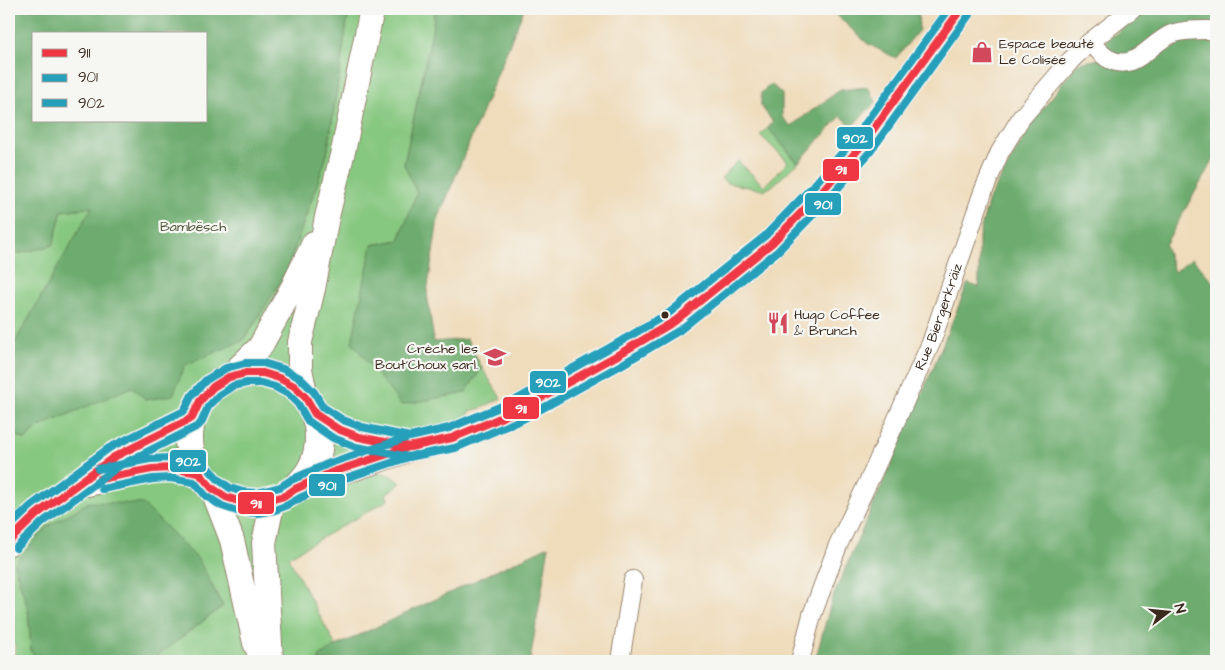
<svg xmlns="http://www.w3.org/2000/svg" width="1225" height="670" viewBox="0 0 1225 670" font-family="'Architects Daughter',sans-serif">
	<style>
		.green { fill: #87c880; stroke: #61794f }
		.forest { fill: #6dac6e; stroke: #546b46; fill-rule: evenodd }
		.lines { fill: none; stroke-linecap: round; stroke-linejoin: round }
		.minor-casing { stroke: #95836c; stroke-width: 20 }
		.secondary-casing { stroke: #95836c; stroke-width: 26 }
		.primary-casing { stroke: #95836c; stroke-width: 30 }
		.minor { stroke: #fff; stroke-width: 18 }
		.secondary { stroke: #fff; stroke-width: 24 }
		.primary { stroke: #fff; stroke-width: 28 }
		.bus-1-casing { stroke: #f6f6f2; stroke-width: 11 }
		.bus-2-casing { stroke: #f6f6f2; stroke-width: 11 }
		.bus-3-casing { stroke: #f6f6f2; stroke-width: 11 }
		.bus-1 { stroke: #ef3744; stroke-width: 8 }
		.bus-2 { stroke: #259fba; stroke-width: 8 }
		.bus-3 { stroke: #259fba; stroke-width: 8 }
		.bus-dot { fill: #3b2a1e; stroke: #f6f6f2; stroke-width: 2 }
		.labels { text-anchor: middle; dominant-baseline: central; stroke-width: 4.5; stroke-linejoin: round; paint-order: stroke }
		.poi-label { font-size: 14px; fill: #3b2a1e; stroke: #f6f6f2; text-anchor: start }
		.park-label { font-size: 14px; fill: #52593b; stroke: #f6f6f2 }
		.street-label { font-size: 14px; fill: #3b2a1e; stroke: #f6f6f2 }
		.line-badge { stroke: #f6f6f2; stroke-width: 2 }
		.badge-label { font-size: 14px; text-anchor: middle; font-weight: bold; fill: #fff }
	</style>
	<rect width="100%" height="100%" fill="#f6f6f2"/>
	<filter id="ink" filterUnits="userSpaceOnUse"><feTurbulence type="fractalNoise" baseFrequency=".02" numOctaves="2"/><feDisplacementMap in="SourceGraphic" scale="10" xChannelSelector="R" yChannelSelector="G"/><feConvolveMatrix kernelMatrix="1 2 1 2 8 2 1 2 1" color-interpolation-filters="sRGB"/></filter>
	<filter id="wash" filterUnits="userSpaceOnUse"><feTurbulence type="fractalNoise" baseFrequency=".0096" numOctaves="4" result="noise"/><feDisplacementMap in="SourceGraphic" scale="20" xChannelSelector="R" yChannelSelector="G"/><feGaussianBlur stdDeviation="1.12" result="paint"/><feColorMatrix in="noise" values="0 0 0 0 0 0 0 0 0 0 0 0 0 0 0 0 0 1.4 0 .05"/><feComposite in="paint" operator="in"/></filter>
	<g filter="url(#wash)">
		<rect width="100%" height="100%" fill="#efdcbb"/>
		<g class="green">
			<polygon points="349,9 435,9 432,32 404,164 417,193 399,240 372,245 465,393 482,368 501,398 481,408 470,411 463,433 352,479 382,473 392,476 401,483 386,494 388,500 288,557 336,646 319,657 320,661 150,661 223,606 14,564 28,608 31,651 42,661 15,661 15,645 9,639 9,381 14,434 25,440 39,427 132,386 244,340 286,273 327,155"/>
			<polygon points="768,128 798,163 771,187 764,190 727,183 721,178 738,161 764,186 788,162 760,135"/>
			<polygon points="93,207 9,353 9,256 53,245 62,211"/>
		</g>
		<g class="forest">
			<path d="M 9,9 L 349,9 L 327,155 L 286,273 L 244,340 L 185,365 L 173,395 L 146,400 L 132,387 L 39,427 L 25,440 L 14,434 L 9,381 L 9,353 L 92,207 L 62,211 L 53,245 L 9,256 ZM 34,34 L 206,34 L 206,121 L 34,121 Z"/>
			<polygon points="435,9 524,9 438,219 427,293 434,342 467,339 482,368 465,393 401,405 352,342 372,245 399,240 417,193 404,164 432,32"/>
			<polygon points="830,9 918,9 919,30 896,58 868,44"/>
			<polygon points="1148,9 1216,9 1216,155 1165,245 1174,272 1192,258 1216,285 1216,661 815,661 832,599 933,368 968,283 979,288 979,236 989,199 1032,123 1078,63 1106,58 1106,41"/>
			<polygon points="771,84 782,94 782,117 791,126 840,90 868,87 876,102 852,126 841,116 798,163 768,128 773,122 761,106 761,93"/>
			<polygon points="89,502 143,504 198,559 223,606 150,661 42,661 31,652 28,608 14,564 47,527"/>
			<polygon points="549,546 530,661 320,661 319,657 336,646"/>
		</g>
	</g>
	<g filter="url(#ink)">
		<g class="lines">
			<g class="minor-casing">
				<g id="minor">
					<path d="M 1090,42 C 1095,47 1101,54 1107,58 C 1136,75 1150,41 1174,33 C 1187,29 1203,30 1216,30"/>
					<polyline points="620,661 633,580"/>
					<path id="s1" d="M 800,661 L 812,615 L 838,545 L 873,472 L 931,343 L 983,192 L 1000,152 L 1021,118 L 1071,60 L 1090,42 L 1132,9"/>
				</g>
			</g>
			<g class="secondary-casing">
				<g id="secondary">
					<polyline points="229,377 260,347 294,285 314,243"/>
					<polyline points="306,398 300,369 300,342 313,289 327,217 344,147 372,9"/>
					<polyline points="212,488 232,540 255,643 263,661"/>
					<polyline points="271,661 264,543 273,500"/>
				</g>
			</g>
			<g class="primary-casing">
				<g id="primary">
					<circle cx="254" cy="438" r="65"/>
					<polyline points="315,414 338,429 359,437 409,447"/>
					<polyline points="87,482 152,469 171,468 199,473"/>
					<polyline points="295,489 333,472 355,466 410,447 452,438 491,422 518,410 547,394 616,356 675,321 743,267 772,243 822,191 862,145 892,105 961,9"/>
					<polyline points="9,541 37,514 114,457 192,418"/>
				</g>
			</g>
			<use href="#minor" class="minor"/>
			<use href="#secondary" class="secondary"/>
			<use href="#primary" class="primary"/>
			<g class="bus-1-casing">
				<g id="bus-1">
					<polyline points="100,479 152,469 171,468 199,473 212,488 226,497 241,502 258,503 285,496 295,489 333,472 412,446"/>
					<polyline points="9,541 37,514 114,457 192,418 200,401 213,387 229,377 246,373 263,373 279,378 294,386 306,398 315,414 338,429 359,437 410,447 452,438 491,422 518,410 616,356 675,321 772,243 822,191 862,145 961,9"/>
				</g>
			</g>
			<g class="bus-2-casing">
				<g id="bus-2">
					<polyline points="102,489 153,479 170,478 194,482 206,496 222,506 240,512 259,513 275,510 288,505 300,498 337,481 415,455"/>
					<polyline points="16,548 43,522 119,466 198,426 201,423 208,407 219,395 233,386 247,383 261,383 275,387 288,394 298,404 308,421 333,438 356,447 409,457 455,448 523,419 621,365 680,330 778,251 829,198 870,152 969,15"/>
				</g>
			</g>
			<g class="bus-3-casing">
				<g id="bus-3">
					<polyline points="98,469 150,459 170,458 203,464 206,466 219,480 230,488 243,492 257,493 280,487 291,480 330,463 409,437"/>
					<polyline points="9,527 31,506 109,448 184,411 192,395 206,380 226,368 245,363 263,363 283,369 300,378 314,392 323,407 343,420 362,427 410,437 449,428 514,401 611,347 669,313 765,236 815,184 854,139 949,9"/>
				</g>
			</g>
			<use href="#bus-1" class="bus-1"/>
			<use href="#bus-2" class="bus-2"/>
			<use href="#bus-3" class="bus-3"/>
		</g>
	</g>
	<defs>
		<g id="shop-bare" transform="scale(1.725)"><path d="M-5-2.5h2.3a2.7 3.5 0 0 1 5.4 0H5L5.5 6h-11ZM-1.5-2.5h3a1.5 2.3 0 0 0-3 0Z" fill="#d1495b" stroke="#f6f6f2" stroke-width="2.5" paint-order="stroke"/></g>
		<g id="restaurant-bare" transform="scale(1.725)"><path d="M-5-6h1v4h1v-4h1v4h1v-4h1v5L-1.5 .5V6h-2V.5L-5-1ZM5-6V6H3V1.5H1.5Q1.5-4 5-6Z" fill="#d1495b" stroke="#f6f6f2" stroke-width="2.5" paint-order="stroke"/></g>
		<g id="school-bare" transform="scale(1.725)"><path d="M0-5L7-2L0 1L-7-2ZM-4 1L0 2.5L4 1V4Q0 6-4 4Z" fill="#d1495b" stroke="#f6f6f2" stroke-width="2.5" paint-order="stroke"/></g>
	</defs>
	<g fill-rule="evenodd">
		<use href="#shop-bare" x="982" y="52"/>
		<use href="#restaurant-bare" x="778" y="323"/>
		<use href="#school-bare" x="495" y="357"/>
	</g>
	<circle class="bus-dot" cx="665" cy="315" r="4.5"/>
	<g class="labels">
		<g class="poi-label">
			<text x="999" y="44">Espace beauté<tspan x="999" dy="16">Le Colisée</tspan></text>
			<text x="794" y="315">Hugo Coffee<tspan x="794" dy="16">&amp; Brunch</tspan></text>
			<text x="478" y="349" text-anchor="end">Crèche les<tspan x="478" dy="16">Bout'Choux sarl.</tspan></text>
		</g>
		<g class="park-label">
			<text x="193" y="227">Bambësch</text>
		</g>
		<g class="street-label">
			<text stroke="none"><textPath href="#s1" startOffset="372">Rue Biergerkräiz</textPath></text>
		</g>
	</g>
	<g class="line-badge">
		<rect x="836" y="126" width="38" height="24" rx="5" fill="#259fba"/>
		<rect x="822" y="158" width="38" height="24" rx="5" fill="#ef3744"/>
		<rect x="804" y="192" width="38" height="24" rx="5" fill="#259fba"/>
		<rect x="529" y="370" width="38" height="24" rx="5" fill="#259fba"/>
		<rect x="502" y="396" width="38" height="24" rx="5" fill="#ef3744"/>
		<rect x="169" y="449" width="38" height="24" rx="5" fill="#259fba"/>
		<rect x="308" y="473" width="38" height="24" rx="5" fill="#259fba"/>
		<rect x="237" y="491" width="38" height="24" rx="5" fill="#ef3744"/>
	</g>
	<g class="badge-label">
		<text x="855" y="143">902</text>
		<text x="841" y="174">911</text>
		<text x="823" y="209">901</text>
		<text x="548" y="387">902</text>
		<text x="521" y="413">911</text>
		<text x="188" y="466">902</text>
		<text x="327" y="490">901</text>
		<text x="256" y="508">911</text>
	</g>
	<rect width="1225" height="670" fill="none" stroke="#f6f6f2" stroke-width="30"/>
	<rect x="32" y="32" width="175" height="90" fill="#f6f6f2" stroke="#aba49d"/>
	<rect x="42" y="49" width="25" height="8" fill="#ef3744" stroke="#aba49d"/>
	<text x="78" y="58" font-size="15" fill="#3b2a1e">911</text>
	<rect x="42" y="74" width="25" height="8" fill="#259fba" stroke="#aba49d"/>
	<text x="78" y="82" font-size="15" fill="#3b2a1e">901</text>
	<rect x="42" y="99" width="25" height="8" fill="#259fba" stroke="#aba49d"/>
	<text x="78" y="108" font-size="15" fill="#3b2a1e">902</text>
	<g transform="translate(1168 612) rotate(74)" stroke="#f6f6f2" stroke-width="4" paint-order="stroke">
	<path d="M0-4L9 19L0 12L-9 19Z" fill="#3b2a1e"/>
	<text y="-8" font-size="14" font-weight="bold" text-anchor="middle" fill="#3b2a1e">N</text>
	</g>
</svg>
